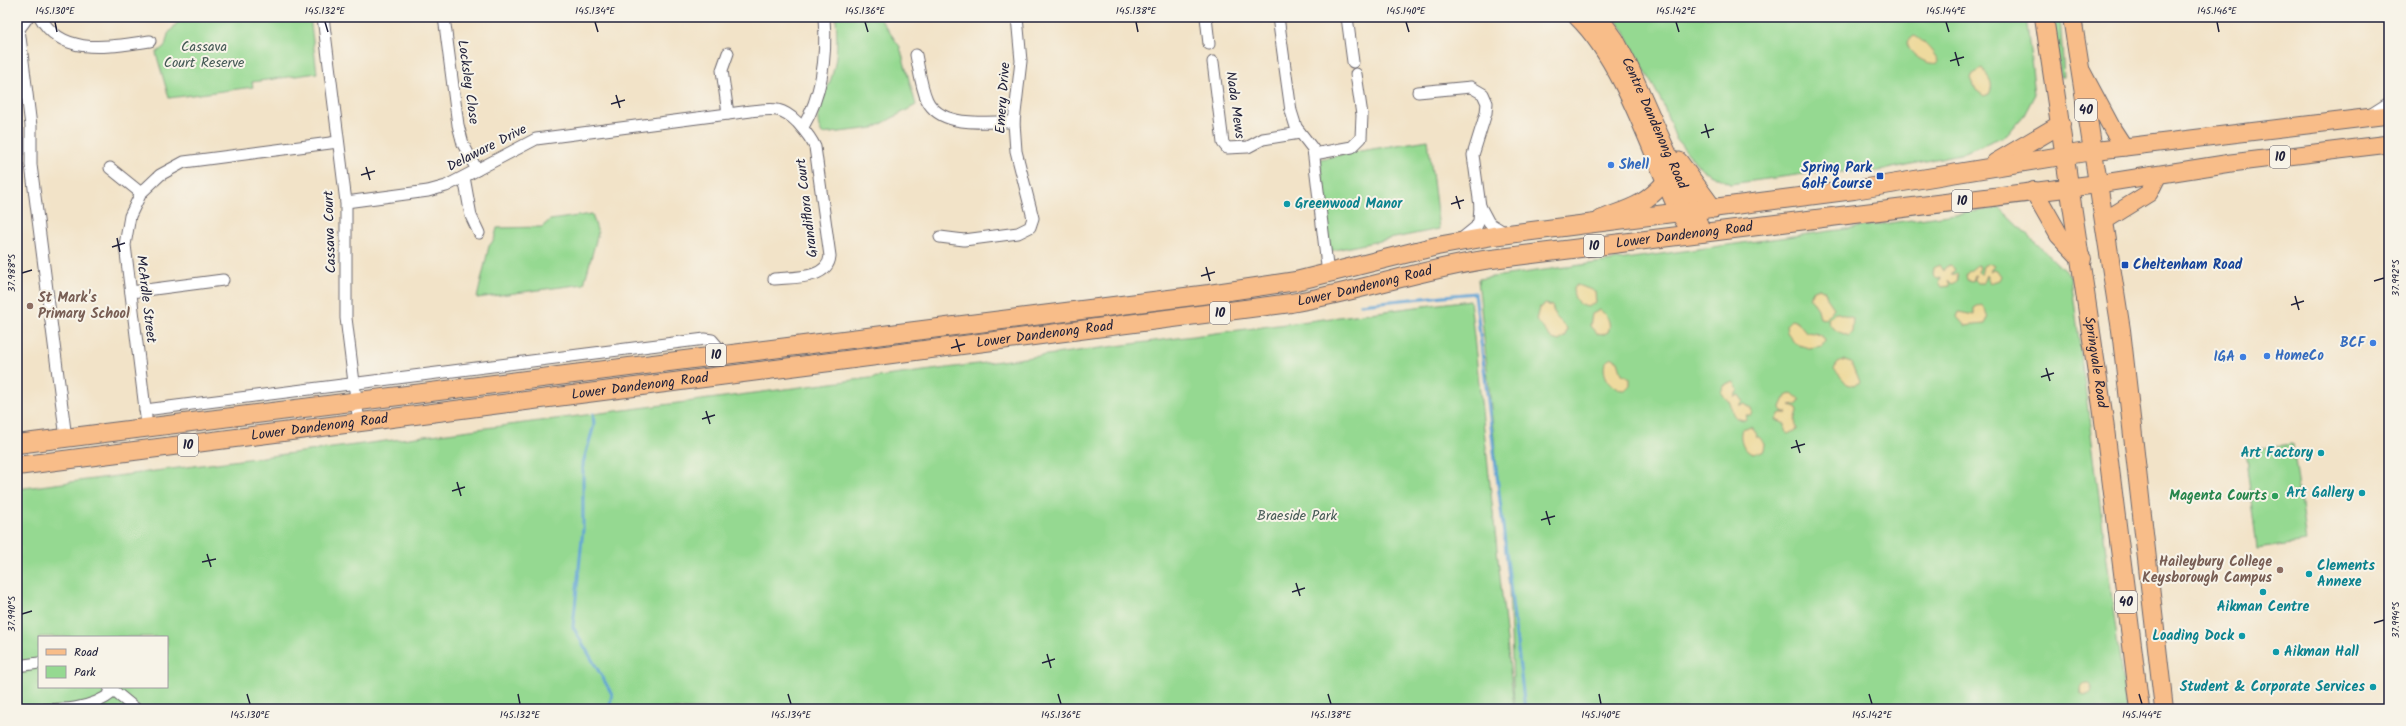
<svg xmlns="http://www.w3.org/2000/svg" width="2406" height="726" viewBox="0 0 2406 726" font-family="Kalam,sans-serif">
	<style>
		.green { fill: #95d991; stroke: #5c7e66; fill-rule: evenodd }
		.sand { fill: #eeda9e; stroke: #887e6c }
		.lines { fill: none; stroke-linecap: round; stroke-linejoin: round }
		.stream { stroke: #60a4d5; stroke-width: 3 }
		.minor-casing { stroke: #6b666c; stroke-width: 13 }
		.primary-casing { stroke: #6b666c; stroke-width: 19 }
		.trunk-casing { stroke: #6b666c; stroke-width: 20 }
		.minor { stroke: #fff; stroke-width: 11 }
		.primary { stroke: #f8bd89; stroke-width: 17 }
		.trunk { stroke: #f8bd89; stroke-width: 18 }
		.ticks { fill: none; stroke: #22223b; stroke-width: 1.5 }
		.shop-dot { fill: #3f7fe0; stroke: #f7f3e8; stroke-width: 1.5 }
		.transit-dot { fill: #1a4fb4; stroke: #f7f3e8; stroke-width: 1.5 }
		.culture-dot { fill: #0f9aa8; stroke: #f7f3e8; stroke-width: 1.5 }
		.education-dot { fill: #8d6e63; stroke: #f7f3e8; stroke-width: 1.5 }
		.leisure-dot { fill: #2e9e5b; stroke: #f7f3e8; stroke-width: 1.5 }
		.labels { text-anchor: middle; dominant-baseline: central; stroke-width: 4; stroke-linejoin: round; paint-order: stroke }
		.shield { fill: #f7f3e8; stroke: #62616f; stroke-width: 1 }
		.shield-label { font-size: 13px; font-weight: bold; fill: #22223b }
		.park-label { font-size: 14px; fill: #445955; stroke: #f7f3e8 }
		.street-label { font-size: 14px; fill: #22223b; stroke: #f7f3e8 }
		.shop-label { font-size: 14px; font-weight: bold; fill: #366cbe; stroke: #f7f3e8; text-anchor: start }
		.transit-label { font-size: 14px; font-weight: bold; fill: #164399; stroke: #f7f3e8; text-anchor: end }
		.culture-label { font-size: 14px; font-weight: bold; fill: #0d838f; stroke: #f7f3e8; text-anchor: end }
		.education-label { font-size: 14px; font-weight: bold; fill: #785e54; stroke: #f7f3e8; text-anchor: start }
		.leisure-label { font-size: 14px; font-weight: bold; fill: #27864d; stroke: #f7f3e8; text-anchor: end }
		.neatline { fill: none; stroke: #22223b; stroke-width: 1.5 }
		.ticks-label { font-size: 10px; text-anchor: middle; fill: #22223b }
	</style>
	<rect width="100%" height="100%" fill="#f7f3e8"/>
	<filter id="ink" filterUnits="userSpaceOnUse"><feTurbulence type="fractalNoise" baseFrequency=".025" numOctaves="2"/><feDisplacementMap in="SourceGraphic" scale="8" xChannelSelector="R" yChannelSelector="G"/><feConvolveMatrix kernelMatrix="1 2 1 2 8 2 1 2 1" color-interpolation-filters="sRGB"/></filter>
	<filter id="wash" filterUnits="userSpaceOnUse"><feTurbulence type="fractalNoise" baseFrequency=".012" numOctaves="4" result="noise"/><feDisplacementMap in="SourceGraphic" scale="16" xChannelSelector="R" yChannelSelector="G"/><feGaussianBlur stdDeviation="0.9" result="paint"/><feColorMatrix in="noise" values="0 0 0 0 0 0 0 0 0 0 0 0 0 0 0 0 0 1.4 0 .05"/><feComposite in="paint" operator="in"/></filter>
	<g filter="url(#wash)">
		<rect width="100%" height="100%" fill="#f2e3c8"/>
		<g class="green">
			<polygon points="182,17 310,17 317,73 252,82 253,87 169,98 156,53 165,46 168,34"/>
			<path d="M 836,17 L 879,17 L 900,47 L 916,105 L 874,128 L 822,134 C 810,113 828,93 833,72 C 838,54 837,36 836,17 Z"/>
			<polygon points="1614,17 2026,17 2035,94 2024,115 2007,135 1960,154 1873,172 1819,172 1730,184 1702,170 1676,139 1663,104 1624,31"/>
			<polygon points="2051,17 2060,17 2064,77 2061,77"/>
			<polygon points="1428,140 1439,229 1330,251 1320,159 1348,153"/>
			<path d="M 2000,208 L 2071,277 L 2126,709 L 17,709 L 17,489 L 1470,300 L 1514,706 L 1509,588 L 1478,279 ZM 39,637 L 167,637 L 167,687 L 39,687 Z"/>
			<polygon points="592,214 598,233 584,284 477,298 489,246 494,240 497,228 542,227 550,220"/>
			<polygon points="2293,444 2306,542 2257,549 2245,450"/>
		</g>
		<g class="sand">
			<path d="M 1914,36 C 1920,37 1939,57 1938,63 C 1927,66 1908,54 1907,42 Z"/>
			<path d="M 1982,69 C 1988,77 1995,83 1989,94 L 1984,96 L 1976,90 L 1971,78 L 1973,74 Z"/>
			<polygon points="1989,263 1994,266 1989,272 1996,269 2001,276 1999,280 1990,283 1986,275 1983,283 1978,283 1975,280 1975,275 1973,281 1967,280 1966,274 1977,265 1980,267 1978,273 1981,275 1983,266"/>
			<polygon points="1951,265 1955,270 1950,274 1957,274 1958,281 1952,284 1948,280 1950,286 1942,287 1939,283 1941,278 1937,279 1933,275 1934,268 1939,265 1943,271 1946,266"/>
			<path d="M 1577,285 L 1595,291 L 1596,303 L 1587,307 C 1577,304 1573,298 1573,288 Z"/>
			<polygon points="1819,288 1825,291 1827,298 1834,308 1825,319 1820,318 1818,309 1810,297 1813,290"/>
			<polygon points="1546,304 1552,306 1555,316 1567,328 1565,336 1559,341 1552,339 1536,320 1539,308"/>
			<polygon points="1981,305 1985,308 1988,318 1985,324 1965,326 1957,317 1959,312 1974,315 1974,309"/>
			<path d="M 1600,310 C 1607,315 1612,323 1608,332 L 1602,335 L 1597,334 L 1590,326 L 1592,314 Z"/>
			<polygon points="1835,312 1853,318 1852,332 1849,336 1837,331 1829,324 1828,319"/>
			<path d="M 1791,320 L 1798,322 L 1806,332 C 1813,333 1822,333 1825,341 L 1822,346 L 1809,348 L 1795,344 L 1787,332 L 1786,325 Z"/>
			<path d="M 1611,357 L 1618,361 L 1622,374 L 1630,378 L 1630,385 L 1625,390 C 1612,391 1601,375 1605,363 Z"/>
			<polygon points="1845,360 1851,362 1859,382 1854,386 1847,384 1834,369 1838,363"/>
			<path d="M 1734,382 L 1738,390 L 1734,397 L 1739,395 L 1743,401 L 1739,405 L 1745,404 L 1752,410 L 1751,415 L 1746,415 L 1747,417 L 1745,420 C 1730,419 1733,410 1730,403 C 1728,399 1723,398 1721,393 L 1724,386 Z"/>
			<polygon points="1792,393 1800,400 1797,405 1790,406 1797,408 1798,411 1795,421 1797,430 1789,434 1785,431 1785,424 1776,420 1780,413 1787,413 1782,411 1781,407 1786,396"/>
			<path d="M 1752,426 L 1757,434 L 1755,437 L 1759,437 L 1765,444 L 1764,450 L 1753,454 C 1744,452 1738,438 1742,429 Z"/>
			<circle cx="2086" cy="689" r="6"/>
		</g>
		<g class="lines">
			<g class="stream">
				<polyline points="1360,304 1475,293 1525,709"/>
				<polyline points="593,414 594,425 583,463 583,529 573,627 612,694 609,709"/>
			</g>
		</g>
	</g>
	<g filter="url(#ink)">
		<g class="lines">
			<g class="minor-casing">
				<g id="minor">
					<polyline points="28,17 19,29 31,126 31,165 66,438"/>
					<path d="M 40,17 C 63,58 111,46 150,41"/>
					<polyline points="323,17 346,202 346,318 359,423"/>
					<polyline points="444,17 458,125 463,144 477,170"/>
					<polyline points="1206,17 1209,44"/>
					<polyline points="1278,17 1291,111 1296,127 1313,149 1328,274"/>
					<polyline points="1347,17 1353,62"/>
					<path d="M 916,55 C 919,69 921,87 927,100 C 941,129 987,121 1014,122"/>
					<polyline points="1213,62 1223,143 1227,148 1248,147 1263,139 1300,133"/>
					<polyline points="1418,92 1471,87 1483,94 1487,103 1486,113 1473,155 1480,206 1479,221 1476,227 1460,240"/>
					<polyline points="728,114 722,70 728,53"/>
					<polyline points="2370,115 2389,103"/>
					<path d="M 803,127 C 823,93 827,56 824,17"/>
					<polyline points="1314,154 1352,147 1361,138 1362,115 1356,74"/>
					<polyline points="110,168 141,193"/>
					<polyline points="464,177 471,216 479,233"/>
					<path d="M 346,202 L 428,191 L 446,186 L 536,139 L 751,111 C 772,109 781,106 797,122 C 804,130 810,136 815,147 L 830,256 C 828,280 792,277 774,279"/>
					<polyline points="1480,206 1489,223 1507,234"/>
					<polyline points="940,237 964,240 1018,233 1030,227 1033,218 1016,151 1014,122 1021,61 1017,17"/>
					<polyline points="131,292 223,280"/>
					<polyline points="145,410 705,339 712,340 724,354"/>
					<polyline points="146,417 125,245 130,216 141,193 160,175 184,162 338,142"/>
					<polyline points="17,666 39,663"/>
					<polyline points="109,687 136,709"/>
					<path d="M 17,709 C 49,709 87,714 113,692"/>
				</g>
			</g>
			<g class="primary-casing">
				<g id="primary">
					<path d="M 1577,17 C 1624,63 1651,153 1679,213 L 1692,234"/>
					<path id="s1" d="M 1599,17 L 1615,39 L 1630,68 L 1703,233"/>
					<polyline points="2082,72 2113,130 2124,147"/>
					<polyline points="2092,151 2389,115"/>
					<polyline points="1679,161 1714,209"/>
					<polyline points="2098,184 2231,163 2389,144"/>
					<path d="M 1601,219 C 1629,208 1644,206 1665,182"/>
					<polyline points="2104,221 2149,193 2158,175"/>
				</g>
			</g>
			<g class="trunk-casing">
				<g id="trunk">
					<path id="s2" d="M 2044,17 L 2103,413 L 2140,709"/>
					<polyline points="2072,17 2121,330 2164,709"/>
					<polyline points="1995,163 2061,124"/>
					<polyline points="2034,191 2059,235 2082,259"/>
					<polyline points="17,444 1209,294 1296,281 1437,246 1493,236 1854,190 2092,151"/>
					<path id="s3" d="M 17,466 L 1291,303 C 1357,292 1419,270 1484,260 L 2098,184"/>
				</g>
			</g>
			<use href="#minor" class="minor"/>
			<use href="#primary" class="primary"/>
			<use href="#trunk" class="trunk"/>
		</g>
	</g>
	<path class="ticks" d="M 55,22 L 57,32M 325,22 L 328,32M 595,22 L 598,32M 865,22 L 868,32M 1136,22 L 1138,32M 1406,22 L 1409,32M 1676,22 L 1679,32M 1946,22 L 1949,32M 2217,22 L 2219,32M 1955,52 L 1959,66M 1950,61 L 1964,57M 616,95 L 620,108M 611,104 L 625,100M 1705,124 L 1709,138M 1701,133 L 1714,129M 366,167 L 370,180M 361,175 L 375,171M 1456,196 L 1460,209M 1451,204 L 1464,200M 117,238 L 120,252M 112,247 L 125,243M 1206,267 L 1210,281M 22,273 L 32,270M 1201,276 L 1215,272M 2374,281 L 2384,278M 2295,296 L 2299,310M 2291,305 L 2304,301M 956,339 L 960,352M 951,348 L 965,344M 2046,368 L 2050,381M 2041,377 L 2054,373M 706,411 L 710,424M 702,419 L 715,415M 1796,440 L 1800,453M 1791,448 L 1805,444M 457,482 L 461,496M 452,491 L 465,487M 1546,511 L 1550,525M 1541,520 L 1555,516M 207,554 L 211,567M 202,562 L 216,559M 1296,583 L 1300,596M 1292,592 L 1305,588M 22,614 L 32,611M 2374,623 L 2384,620M 1047,654 L 1051,668M 1042,663 L 1055,659M 247,694 L 250,704M 518,694 L 520,704M 788,694 L 791,704M 1058,694 L 1061,704M 1328,694 L 1331,704M 1599,694 L 1601,704M 1869,694 L 1872,704M 2139,694 L 2142,704"/>
	<g class="shop-dot">
		<circle cx="1611" cy="165" r="4"/>
		<circle cx="2373" cy="343" r="4"/>
		<circle cx="2267" cy="356" r="4"/>
		<circle cx="2243" cy="357" r="4"/>
	</g>
	<g class="transit-dot">
		<rect x="1876" y="172" width="8" height="8" rx="2"/>
		<rect x="2121" y="261" width="8" height="8" rx="2"/>
	</g>
	<g class="culture-dot">
		<circle cx="1287" cy="204" r="4"/>
		<circle cx="2321" cy="453" r="4"/>
		<circle cx="2362" cy="493" r="4"/>
		<circle cx="2309" cy="574" r="4"/>
		<circle cx="2263" cy="592" r="4"/>
		<circle cx="2242" cy="636" r="4"/>
		<circle cx="2276" cy="652" r="4"/>
		<circle cx="2373" cy="687" r="4"/>
	</g>
	<g class="education-dot">
		<circle cx="30" cy="306" r="4"/>
		<circle cx="2280" cy="570" r="4"/>
	</g>
	<circle class="leisure-dot" cx="2275" cy="496" r="4"/>
	<g class="labels">
		<g class="shield">
			<rect x="2075" y="99" width="22" height="22" rx="3"/>
			<rect x="2270" y="146" width="20" height="22" rx="3"/>
			<rect x="1952" y="190" width="20" height="22" rx="3"/>
			<rect x="1584" y="235" width="20" height="22" rx="3"/>
			<rect x="1210" y="302" width="20" height="22" rx="3"/>
			<rect x="706" y="344" width="20" height="22" rx="3"/>
			<rect x="178" y="434" width="20" height="22" rx="3"/>
			<rect x="2115" y="591" width="22" height="22" rx="3"/>
		</g>
		<g class="shield-label">
			<text x="2086" y="110">40</text>
			<text x="2280" y="157">10</text>
			<text x="1962" y="201">10</text>
			<text x="1594" y="246">10</text>
			<text x="1220" y="313">10</text>
			<text x="716" y="355">10</text>
			<text x="188" y="445">10</text>
			<text x="2126" y="602">40</text>
		</g>
		<g class="park-label">
			<text x="204" y="47">Cassava<tspan x="204" dy="16">Court Reserve</tspan></text>
			<text x="1297" y="516">Braeside Park</text>
		</g>
		<g class="street-label">
			<text transform="translate(468 82) rotate(82)">Locksley Close</text>
			<text transform="translate(1003 98) rotate(-86)">Emery Drive</text>
			<text transform="translate(1235 105) rotate(82)">Nada Mews</text>
			<text stroke="none"><textPath href="#s1" startOffset="120">Centre Dandenong Road</textPath></text>
			<text transform="translate(487 148) rotate(-27)">Delaware Drive</text>
			<text transform="translate(807 208) rotate(-97)">Grandiflora Court</text>
			<text transform="translate(330 232) rotate(-92)">Cassava Court</text>
			<text stroke="none"><textPath href="#s3" startOffset="1684">Lower Dandenong Road</textPath></text>
			<text stroke="none"><textPath href="#s3" startOffset="1360">Lower Dandenong Road</textPath></text>
			<text transform="translate(146 299) rotate(83)">McArdle Street</text>
			<text stroke="none"><textPath href="#s3" startOffset="1036">Lower Dandenong Road</textPath></text>
			<text stroke="none"><textPath href="#s2" startOffset="349">Springvale Road</textPath></text>
			<text stroke="none"><textPath href="#s3" startOffset="628">Lower Dandenong Road</textPath></text>
			<text stroke="none"><textPath href="#s3" startOffset="305">Lower Dandenong Road</textPath></text>
		</g>
		<g class="shop-label">
			<text x="1619" y="165">Shell</text>
			<text x="2365" y="343" text-anchor="end">BCF</text>
			<text x="2275" y="356">HomeCo</text>
			<text x="2235" y="357" text-anchor="end">IGA</text>
		</g>
		<g class="transit-label">
			<text x="1872" y="168">Spring Park<tspan x="1872" dy="16">Golf Course</tspan></text>
			<text x="2133" y="265" text-anchor="start">Cheltenham Road</text>
		</g>
		<g class="culture-label">
			<text x="1295" y="204" text-anchor="start">Greenwood Manor</text>
			<text x="2313" y="453">Art Factory</text>
			<text x="2354" y="493">Art Gallery</text>
			<text x="2317" y="566" text-anchor="start">Clements<tspan x="2317" dy="16">Annexe</tspan></text>
			<text x="2263" y="607" text-anchor="middle">Aikman Centre</text>
			<text x="2234" y="636">Loading Dock</text>
			<text x="2284" y="652" text-anchor="start">Aikman Hall</text>
			<text x="2365" y="687">Student &amp; Corporate Services</text>
		</g>
		<g class="education-label">
			<text x="38" y="298">St Mark's<tspan x="38" dy="16">Primary School</tspan></text>
			<text x="2272" y="562" text-anchor="end">Haileybury College<tspan x="2272" dy="16">Keysborough Campus</tspan></text>
		</g>
		<g class="leisure-label">
			<text x="2267" y="496">Magenta Courts</text>
		</g>
	</g>
	<rect width="2406" height="726" fill="none" stroke="#f7f3e8" stroke-width="44"/>
	<rect x="38" y="636" width="130" height="52" fill="#f7f3e8" stroke="#a29fa3"/>
	<rect x="46" y="649" width="20" height="6" fill="#f8bd89" stroke="#a29fa3"/>
	<text x="74" y="656" font-size="12" fill="#22223b">Road</text>
	<rect x="46" y="666" width="20" height="12" fill="#95d991" stroke="#a29fa3"/>
	<text x="74" y="676" font-size="12" fill="#22223b">Park</text>
	<rect x="22" y="22" width="2362" height="682" class="neatline"/>
	<g class="ticks-label">
		<text x="55" y="14">145.130°E</text>
		<text x="325" y="14">145.132°E</text>
		<text x="595" y="14">145.134°E</text>
		<text x="865" y="14">145.136°E</text>
		<text x="1136" y="14">145.138°E</text>
		<text x="1406" y="14">145.140°E</text>
		<text x="1676" y="14">145.142°E</text>
		<text x="1946" y="14">145.144°E</text>
		<text x="2217" y="14">145.146°E</text>
		<text transform="translate(11 273) rotate(-90)" y="4">37.988°S</text>
		<text transform="translate(2395 278) rotate(-90)" y="4">37.992°S</text>
		<text transform="translate(11 614) rotate(-90)" y="4">37.990°S</text>
		<text transform="translate(2395 620) rotate(-90)" y="4">37.994°S</text>
		<text x="250" y="718">145.130°E</text>
		<text x="520" y="718">145.132°E</text>
		<text x="791" y="718">145.134°E</text>
		<text x="1061" y="718">145.136°E</text>
		<text x="1331" y="718">145.138°E</text>
		<text x="1601" y="718">145.140°E</text>
		<text x="1872" y="718">145.142°E</text>
		<text x="2142" y="718">145.144°E</text>
	</g>
</svg>
